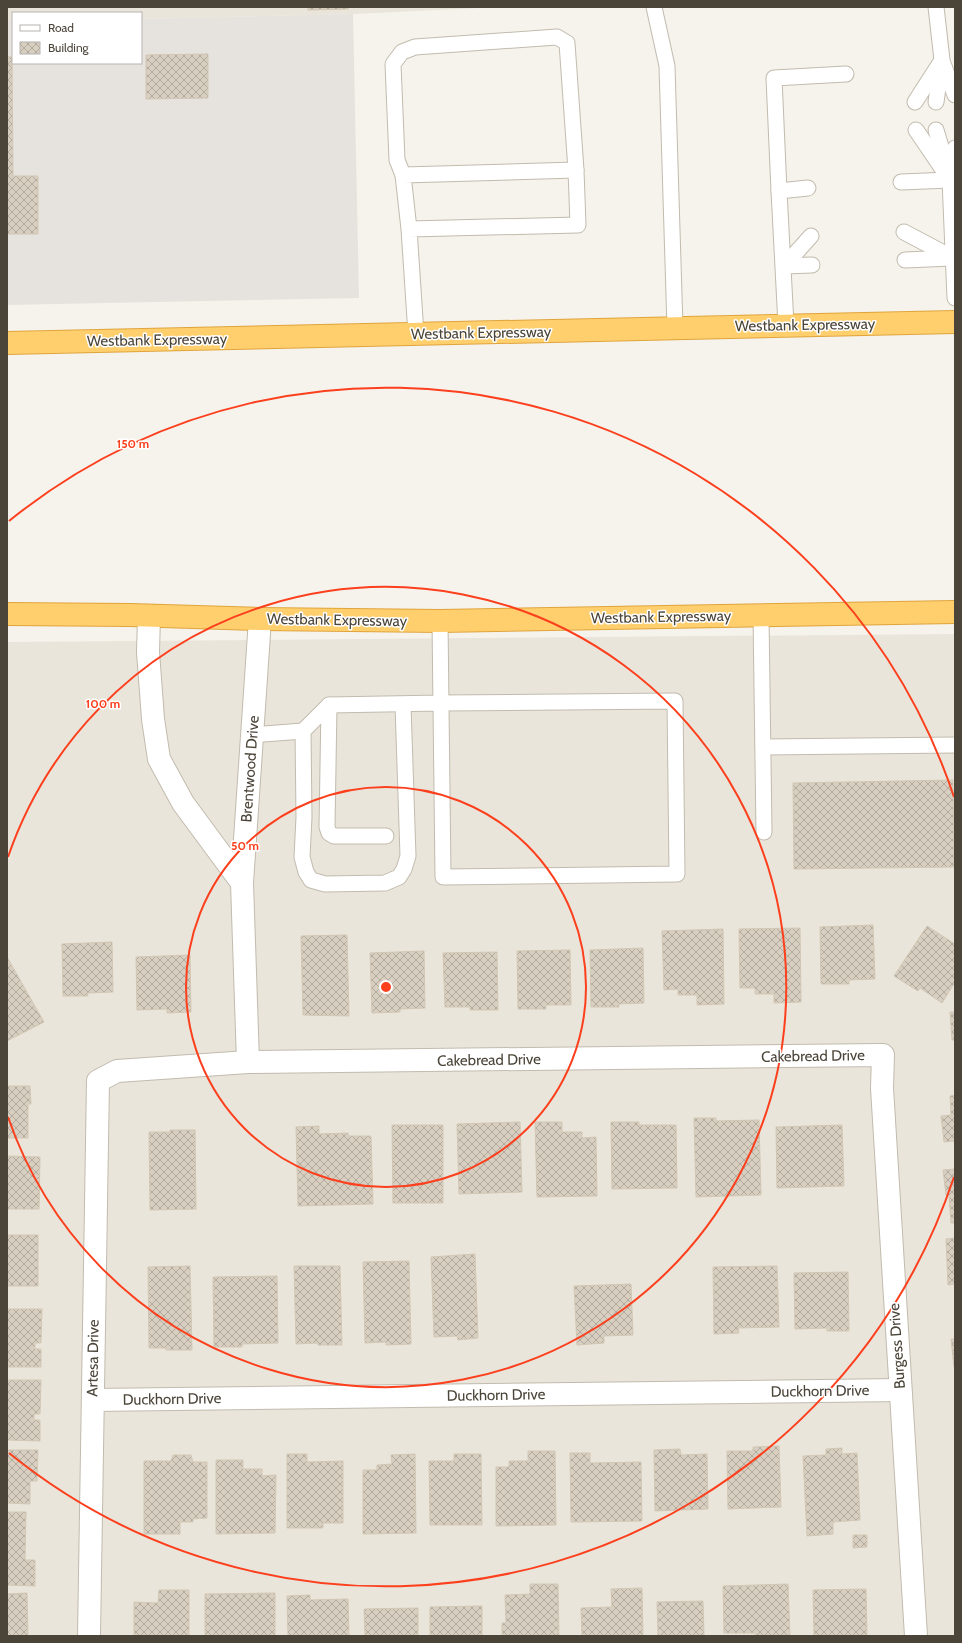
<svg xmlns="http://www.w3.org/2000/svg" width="962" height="1643" viewBox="0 0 962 1643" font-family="Cabin,sans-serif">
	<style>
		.residential { fill: #eae5da }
		.industrial { fill: #e6e2dd }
		.building { fill: url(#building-cross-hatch); stroke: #d3c7b4 }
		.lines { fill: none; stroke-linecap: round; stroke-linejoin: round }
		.lane-casing { stroke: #c2bbae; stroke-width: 17 }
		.street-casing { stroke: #c2bbae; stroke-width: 24 }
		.highway-casing { stroke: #e0a43c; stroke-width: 24 }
		.lane { stroke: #fff; stroke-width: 15 }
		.street { stroke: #fff; stroke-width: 22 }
		.highway { stroke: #ffcf6e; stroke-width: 22 }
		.ring { fill: none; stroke: #fc3f1d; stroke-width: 2 }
		.labels { text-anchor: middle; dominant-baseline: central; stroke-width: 3; stroke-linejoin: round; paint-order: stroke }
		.street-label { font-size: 15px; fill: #4b4439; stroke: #fff }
		.centre { fill: #fc3f1d; stroke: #fff; stroke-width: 2 }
		.ring-label { font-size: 12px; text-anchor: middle; font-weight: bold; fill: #fc3f1d; stroke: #fff; stroke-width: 3; stroke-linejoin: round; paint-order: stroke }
	</style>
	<defs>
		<pattern id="building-cross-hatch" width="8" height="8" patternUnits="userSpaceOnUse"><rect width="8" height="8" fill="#d8cfc1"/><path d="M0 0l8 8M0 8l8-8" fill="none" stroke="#b1aa9e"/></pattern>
	</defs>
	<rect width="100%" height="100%" fill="#f6f3ec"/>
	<g class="residential">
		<polygon points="7,7 501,7 353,14 141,19 141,13 13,13 13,21 7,21"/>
		<polygon points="955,634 955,1636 7,1636 7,642"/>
	</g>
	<polygon class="industrial" points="353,14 359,298 7,305 7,21 13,21 13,63 141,63 141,19"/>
	<g class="building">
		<polygon points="308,7 348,7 348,9 308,10"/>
		<polygon points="208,54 208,98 146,99 146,55"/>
		<polygon points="7,57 12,57 13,176 38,176 38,234 7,234"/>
		<polygon points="953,780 954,867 794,869 793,783"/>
		<polygon points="873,925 875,979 849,980 849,984 821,984 820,927"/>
		<polygon points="927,926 955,944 955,982 942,1003 920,988 918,991 894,976"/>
		<polygon points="800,928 801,1002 774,1003 774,994 755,994 755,988 740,988 739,929"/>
		<polygon points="723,929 724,1004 697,1005 697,995 678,995 678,989 664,990 662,931"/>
		<polygon points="347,935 349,1016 303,1015 301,936"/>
		<polygon points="112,942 113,992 87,993 88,996 63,996 62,944"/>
		<polygon points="643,948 644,1003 619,1004 619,1007 591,1007 590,950"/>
		<polygon points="570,950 571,1005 546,1005 546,1009 518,1009 517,951"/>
		<polygon points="424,951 425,1008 400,1009 400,1012 372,1013 370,953"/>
		<polygon points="497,952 498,1010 470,1010 470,1007 445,1007 443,953"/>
		<polygon points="190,955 191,1012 167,1013 167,1009 137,1010 136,957"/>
		<polygon points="7,957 44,1022 7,1041"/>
		<polygon points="950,1012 955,1012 955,1040 952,1040"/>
		<polygon points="7,1086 30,1086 31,1104 28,1104 28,1138 7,1138"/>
		<polygon points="955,1095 955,1141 944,1142 941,1116 951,1115 950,1096"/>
		<polygon points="694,1118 716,1118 716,1121 759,1120 761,1195 696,1197"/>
		<polygon points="520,1122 522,1192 459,1194 457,1124"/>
		<polygon points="535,1122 562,1122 562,1132 582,1132 582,1138 596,1137 597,1196 537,1197"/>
		<polygon points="611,1122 639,1122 639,1125 676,1125 677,1188 612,1189"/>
		<polygon points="392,1125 443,1125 443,1203 393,1203"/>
		<polygon points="842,1125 844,1186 777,1188 776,1127"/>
		<polygon points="319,1126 319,1134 348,1133 349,1136 371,1136 373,1204 298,1206 296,1127"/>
		<polygon points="170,1130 195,1130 196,1209 150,1210 149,1132 170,1132"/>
		<polygon points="7,1156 40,1157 39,1209 7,1209"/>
		<polygon points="955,1169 955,1223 951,1223 949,1195 946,1195 943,1170"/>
		<rect x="7" y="1235" width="31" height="51"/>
		<polygon points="955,1238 955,1284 948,1285 946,1239"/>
		<polygon points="475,1254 478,1338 458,1340 457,1336 434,1337 431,1257"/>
		<polygon points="409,1261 411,1344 386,1345 386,1342 365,1343 363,1262"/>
		<polygon points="190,1266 192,1350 166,1350 166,1348 149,1348 148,1267"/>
		<polygon points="294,1266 340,1266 342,1345 318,1345 317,1343 296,1344"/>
		<polygon points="777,1266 779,1327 738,1328 739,1333 714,1334 713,1267"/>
		<polygon points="848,1272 849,1331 827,1331 827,1328 795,1329 794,1273"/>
		<polygon points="277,1276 278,1343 242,1344 242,1347 214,1347 213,1277"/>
		<polygon points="631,1284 633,1335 604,1336 604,1343 577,1345 574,1286"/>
		<polygon points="7,1309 42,1309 41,1343 35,1343 35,1349 41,1349 41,1367 7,1367"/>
		<polygon points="951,1339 955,1339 955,1367 954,1367"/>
		<polygon points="7,1380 41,1380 40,1414 34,1414 34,1420 40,1420 40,1441 7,1440"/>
		<polygon points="779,1446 781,1507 728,1509 727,1451 753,1451 753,1447"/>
		<polygon points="842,1448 842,1454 857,1453 860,1520 833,1522 833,1534 807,1536 803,1456 826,1455 826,1449"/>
		<polygon points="680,1449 681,1455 707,1454 708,1509 655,1511 654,1450"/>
		<polygon points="7,1450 38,1450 37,1481 30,1481 30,1504 7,1503"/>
		<polygon points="528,1451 555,1451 556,1525 496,1526 496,1467 509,1467 509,1461 528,1461"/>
		<polygon points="570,1453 590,1453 590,1463 641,1462 642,1521 571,1522"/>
		<polygon points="287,1454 307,1454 307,1462 343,1461 343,1523 323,1523 323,1528 287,1528"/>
		<polygon points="415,1454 416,1533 363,1534 363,1470 377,1470 377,1465 392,1464 391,1455"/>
		<polygon points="454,1454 481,1454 482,1525 430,1525 429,1461 454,1461"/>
		<polygon points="173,1455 191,1455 193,1462 207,1462 207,1518 193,1519 193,1522 180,1522 180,1534 144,1534 144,1461 171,1461"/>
		<polygon points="216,1460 243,1460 243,1469 262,1469 262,1476 276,1475 275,1533 216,1534"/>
		<polygon points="7,1512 26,1512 25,1560 35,1560 35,1586 7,1585"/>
		<polygon points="853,1535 867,1535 867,1547 853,1548"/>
		<polygon points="530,1584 558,1584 559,1636 502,1636 502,1623 506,1623 505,1595 530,1594"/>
		<polygon points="788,1584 790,1636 756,1636 755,1633 724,1633 723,1586"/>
		<polygon points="642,1588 643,1636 582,1636 581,1608 612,1607 611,1589"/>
		<polygon points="866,1589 867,1636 814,1636 813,1590"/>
		<polygon points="159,1590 189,1590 189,1636 134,1636 134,1602 158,1603"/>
		<polygon points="27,1593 28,1636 7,1636 7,1594"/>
		<polygon points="275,1593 275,1636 205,1636 205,1594"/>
		<polygon points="310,1595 310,1600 348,1599 349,1636 288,1636 287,1596"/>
		<polygon points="703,1601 704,1636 658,1636 657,1602"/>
		<polygon points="482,1606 482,1636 430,1636 430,1607"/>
		<polygon points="418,1608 418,1636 365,1636 364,1609"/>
	</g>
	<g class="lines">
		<g class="lane-casing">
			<g id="lane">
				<polyline points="654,7 667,66 675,328"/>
				<polyline points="942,61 955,95"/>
				<polyline points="915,102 942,60 936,7"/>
				<polyline points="936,102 941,66"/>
				<polyline points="916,130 950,180 955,298"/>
				<polyline points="936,130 947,167"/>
				<polyline points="403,175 397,160 393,64 402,52 415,47 557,37 567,43 576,170"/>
				<polyline points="951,175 955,148"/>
				<polyline points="901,182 950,180"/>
				<polyline points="779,191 774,78 846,74"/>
				<polyline points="409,229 578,225 576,170 403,175 409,229 416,334"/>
				<polyline points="904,232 953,258"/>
				<polyline points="905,260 952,258"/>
				<polyline points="784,266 811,236"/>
				<polyline points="784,266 812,265"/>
				<polyline points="786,325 779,191 808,188"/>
				<polyline points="761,616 764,832"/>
				<polyline points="329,705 327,827 329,833 334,836 386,836"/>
				<polyline points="303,731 304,817 302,857 306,872 311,880 325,884 385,883 399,877 404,869 408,856 403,705"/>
				<polyline points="252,735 303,731 329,705 441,703 675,701 677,874 443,877 440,621"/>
				<polyline points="763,747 955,745"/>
			</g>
		</g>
		<g class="street-casing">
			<g id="street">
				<polyline points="149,616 148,652 153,719 159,759 183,803 242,883"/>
				<polyline points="248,1062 242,883 260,619"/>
				<polyline points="93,1400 900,1390"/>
				<polyline points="89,1636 98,1081 117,1071 248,1062 883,1055 882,1088 916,1636"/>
			</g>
		</g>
		<g class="highway-casing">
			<g id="highway">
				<polyline points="7,343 955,322"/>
				<polyline points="7,614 130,615 260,619 440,621 955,612"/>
			</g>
		</g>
		<use href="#lane" class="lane"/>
		<use href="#street" class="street"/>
		<use href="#highway" class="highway"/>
	</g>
	<g class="ring">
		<circle cx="386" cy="987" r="200"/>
		<path d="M8 857A400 400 0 1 1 8 1117"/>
		<path d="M954 1177A599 599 0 0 1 9 1453M9 521A599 599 0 0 1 954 797"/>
	</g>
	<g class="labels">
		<g class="street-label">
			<text transform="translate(805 325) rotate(-1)">Westbank Expressway</text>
			<text transform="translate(481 333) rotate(-1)">Westbank Expressway</text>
			<text transform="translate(157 340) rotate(-1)">Westbank Expressway</text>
			<text transform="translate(661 617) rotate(-1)">Westbank Expressway</text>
			<text transform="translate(337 620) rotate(1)">Westbank Expressway</text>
			<text transform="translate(250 769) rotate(-86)">Brentwood Drive</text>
			<text transform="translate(813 1056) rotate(-1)">Cakebread Drive</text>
			<text transform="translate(489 1060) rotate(-1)">Cakebread Drive</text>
			<text transform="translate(897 1346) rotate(-94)">Burgess Drive</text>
			<text transform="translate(93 1358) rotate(-89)">Artesa Drive</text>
			<text transform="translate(820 1391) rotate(-1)">Duckhorn Drive</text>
			<text transform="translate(496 1395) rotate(-1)">Duckhorn Drive</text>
			<text transform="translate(172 1399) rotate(-1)">Duckhorn Drive</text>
		</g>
	</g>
	<circle cx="386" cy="987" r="6" class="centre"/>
	<g class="ring-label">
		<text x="133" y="448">150 m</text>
		<text x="103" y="708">100 m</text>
		<text x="245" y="850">50 m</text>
	</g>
	<rect width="962" height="1643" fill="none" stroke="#4b4439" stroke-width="16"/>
	<rect x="12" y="12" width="130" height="52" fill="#ffffff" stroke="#b7b4b0"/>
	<rect x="20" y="25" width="20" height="6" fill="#ffffff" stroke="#b7b4b0"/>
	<text x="48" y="32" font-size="12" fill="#4b4439">Road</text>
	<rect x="20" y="42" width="20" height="12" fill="url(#building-cross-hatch)" stroke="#b7b4b0"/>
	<text x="48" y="52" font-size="12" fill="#4b4439">Building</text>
</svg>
